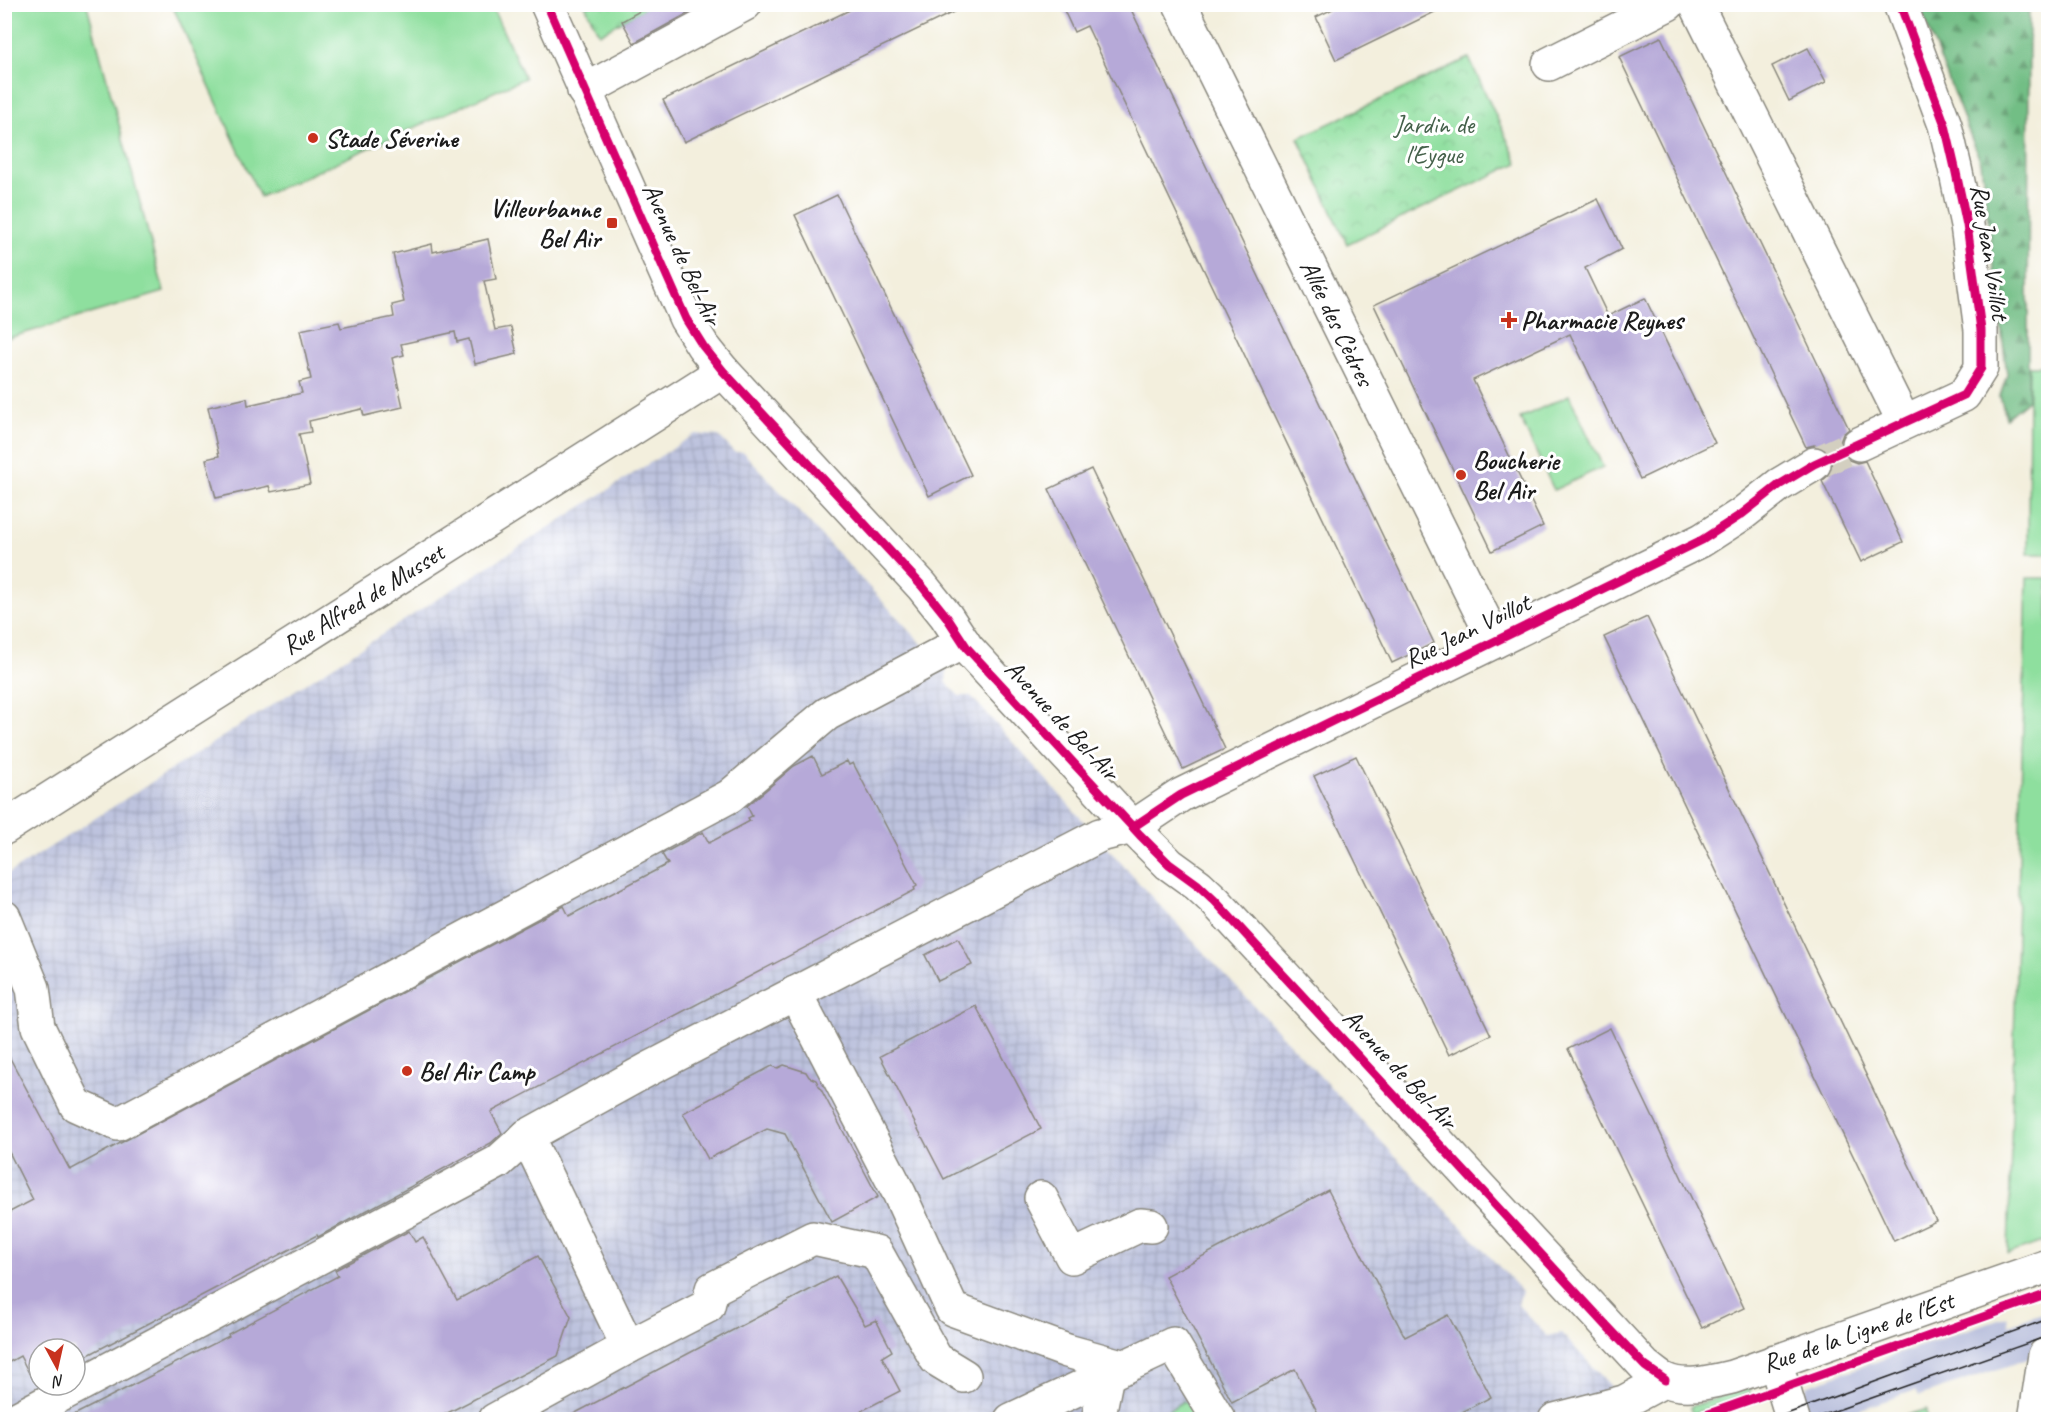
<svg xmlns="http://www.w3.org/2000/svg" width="2053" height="1424" viewBox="0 0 2053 1424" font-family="Caveat,sans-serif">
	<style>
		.industrial { fill: url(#industrial-grid); fill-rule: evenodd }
		.railway { fill: #bdc3de }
		.grass { fill: #8edf9e; stroke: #557e5d; stroke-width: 1.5 }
		.forest { fill: url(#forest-firs); stroke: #476d50; stroke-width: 1.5 }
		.cemetery { fill: url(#cemetery-stones); stroke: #557e5d; stroke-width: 1.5 }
		.park { fill: url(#park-crowns); stroke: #557e5d; stroke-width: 1.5 }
		.building { fill: #b6a9d8 }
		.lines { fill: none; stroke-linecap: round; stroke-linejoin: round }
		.minor-tunnel { stroke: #d3cfc0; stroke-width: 33; stroke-dasharray: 33 16; stroke-linecap: butt }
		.minor-casing { stroke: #88867c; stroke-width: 36 }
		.highway-casing { stroke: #88867c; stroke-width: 36 }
		.minor { stroke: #fff; stroke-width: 33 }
		.highway { stroke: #fff; stroke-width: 33 }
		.tram { stroke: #1c1c1c; stroke-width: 1.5 }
		.cycleway-casing { stroke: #fff; stroke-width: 13 }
		.cycleway { stroke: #d6006c; stroke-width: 9 }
		.poi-dot { fill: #c8321e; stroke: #fff; stroke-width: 2 }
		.labels { text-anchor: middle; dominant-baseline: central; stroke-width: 6; stroke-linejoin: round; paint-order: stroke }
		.park-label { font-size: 26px; fill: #44604a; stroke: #fff }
		.poi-label { font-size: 26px; font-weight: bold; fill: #1c1c1c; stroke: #fff; text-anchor: start }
		.street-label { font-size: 26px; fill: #1c1c1c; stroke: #fff }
	</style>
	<defs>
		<pattern id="industrial-grid" width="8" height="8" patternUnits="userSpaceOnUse" patternTransform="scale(1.5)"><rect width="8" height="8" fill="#bdc3de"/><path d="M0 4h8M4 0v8" fill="none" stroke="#a2a7be"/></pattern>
		<pattern id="forest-firs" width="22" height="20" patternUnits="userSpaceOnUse" patternTransform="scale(1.5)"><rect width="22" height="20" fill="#72be85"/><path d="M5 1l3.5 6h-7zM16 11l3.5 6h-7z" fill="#5d9a6c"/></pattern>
		<pattern id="cemetery-stones" width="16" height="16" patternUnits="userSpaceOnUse" patternTransform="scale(1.5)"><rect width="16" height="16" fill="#8edf9e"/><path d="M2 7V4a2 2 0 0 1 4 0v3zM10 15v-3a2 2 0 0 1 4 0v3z" fill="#7abf88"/></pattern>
		<pattern id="park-crowns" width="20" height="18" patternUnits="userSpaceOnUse" patternTransform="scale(1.5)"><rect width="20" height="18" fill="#8edf9e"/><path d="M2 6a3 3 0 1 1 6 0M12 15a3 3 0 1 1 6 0" fill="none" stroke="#7abf88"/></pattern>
	</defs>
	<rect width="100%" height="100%" fill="#fff"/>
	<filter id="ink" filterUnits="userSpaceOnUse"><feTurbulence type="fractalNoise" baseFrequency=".0167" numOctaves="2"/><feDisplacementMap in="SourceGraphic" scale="12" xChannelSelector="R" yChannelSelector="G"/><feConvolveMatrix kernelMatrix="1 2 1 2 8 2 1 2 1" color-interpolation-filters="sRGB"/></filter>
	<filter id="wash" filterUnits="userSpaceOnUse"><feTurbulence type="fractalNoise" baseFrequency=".008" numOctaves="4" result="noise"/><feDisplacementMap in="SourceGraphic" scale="24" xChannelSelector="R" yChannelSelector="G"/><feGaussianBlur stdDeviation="1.35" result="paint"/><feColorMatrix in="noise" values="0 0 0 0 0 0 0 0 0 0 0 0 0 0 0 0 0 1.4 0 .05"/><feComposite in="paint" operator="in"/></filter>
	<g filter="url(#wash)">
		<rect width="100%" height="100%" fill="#f3efdd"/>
		<path class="industrial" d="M 695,434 L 719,436 L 734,452 L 743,452 L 940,663 L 947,670 L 946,682 L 959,696 L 971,696 L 1148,893 L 1522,1291 L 1518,1305 L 1547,1336 L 1561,1333 L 1607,1382 L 1639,1419 L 5,1420 L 5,876 ZM 39,1349 L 75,1349 L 75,1385 L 39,1385 Z"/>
		<polygon class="railway" points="2048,1311 2048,1352 1919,1396 1916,1390 1832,1419 1810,1420 1799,1392 1807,1390 1806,1386 2007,1316 2009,1325"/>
		<g class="grass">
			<polygon points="5,4 87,5 164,292 5,339"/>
			<polygon points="172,5 491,5 525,78 260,197"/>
			<polygon points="2029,366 2048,366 2048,554 2028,554"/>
			<polygon points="1569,395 1603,467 1554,490 1520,418"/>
			<polygon points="2027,578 2048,578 2048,1240 2008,1254"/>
			<polygon points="1749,1387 1750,1393 1692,1414 1690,1407"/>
			<polygon points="1183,1401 1186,1402 1199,1419 1174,1419 1169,1410"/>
		</g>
		<polygon class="forest" points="1919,5 2029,5 2028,400 2006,418 2000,396 2007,375 1981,163"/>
		<polygon class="cemetery" points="1926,1409 1926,1419 1895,1419"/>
		<g class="park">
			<polygon points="585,5 652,5 599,34"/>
			<polygon points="1469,58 1518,163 1347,244 1298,138"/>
		</g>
		<g id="blocks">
			<g class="building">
				<polygon points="652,4 705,4 634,43 622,21"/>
				<polygon points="862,4 970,4 684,142 663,100"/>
				<polygon points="1061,4 1131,4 1129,5 1434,643 1392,663 1087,26 1074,32"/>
				<polygon points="1343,4 1451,4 1336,60 1316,17"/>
				<polygon points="1661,37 1849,429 1843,434 1840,442 1842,452 1849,460 1857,463 1865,461 1903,542 1861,562 1822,481 1831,473 1833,464 1830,455 1823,447 1814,445 1806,447 1619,57"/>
				<polygon points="1808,48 1826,82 1789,101 1772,66"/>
				<polygon points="837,195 971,475 929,496 795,215"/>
				<polygon points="1598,199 1622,249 1585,268 1608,316 1645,298 1715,443 1640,479 1570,334 1473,380 1543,526 1492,551 1374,305"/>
				<polygon points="488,239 496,279 484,281 495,330 511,327 517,354 475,364 469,339 457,342 455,332 401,344 404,355 392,358 403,407 364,416 362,409 309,421 311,432 299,434 310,484 271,492 269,486 216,498 206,459 219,456 208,407 247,398 248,405 302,393 299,382 311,379 300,330 339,322 341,328 394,317 392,305 404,302 393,254 432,244 433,252"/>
				<polygon points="1091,469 1225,749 1183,769 1049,489"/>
				<polygon points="1647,617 1936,1221 1894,1241 1604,637"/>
				<polygon points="813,756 822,774 847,761 849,765 853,763 917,885 914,887 915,890 491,1112 502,1133 491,1143 318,1237 317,1235 75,1362 75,1349 39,1349 39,1381 33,1371 29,1373 20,1356 4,1365 4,1215 33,1200 4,1142 4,1047 70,1170 564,906 569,916 647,875 668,864 662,854 703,832 709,843 750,821 748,818 752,816 747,806 794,766"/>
				<polygon points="1356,756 1491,1035 1449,1055 1314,776"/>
				<polygon points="958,938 972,965 938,981 925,955"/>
				<polygon points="976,1006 1041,1129 944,1179 880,1056"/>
				<polygon points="1610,1028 1744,1308 1702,1328 1568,1049"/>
				<polygon points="784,1065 806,1072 809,1077 816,1080 878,1197 832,1222 785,1134 767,1129 708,1159 683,1113 772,1066 778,1068"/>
				<polygon points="1328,1190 1405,1337 1448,1315 1491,1397 1449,1419 1321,1419 1295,1369 1232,1402 1165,1276"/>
				<polygon points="409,1231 415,1242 423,1237 457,1300 538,1256 571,1317 558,1356 436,1419 66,1419 229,1336 228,1334 338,1276 335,1270"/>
				<polygon points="836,1276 865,1325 876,1320 892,1351 882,1357 900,1391 846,1419 564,1419"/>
			</g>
		</g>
	</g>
	<g filter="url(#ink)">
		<use href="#blocks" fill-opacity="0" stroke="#88867c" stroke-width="1.5"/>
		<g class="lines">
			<polyline class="minor-tunnel" points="1814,464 1859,444"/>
			<g class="minor-casing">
				<g id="minor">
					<path d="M 547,4 L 686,319 L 703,346 L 723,371 L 922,586 L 946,616 L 967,648 L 1140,835 L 1169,864 L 1198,885 L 1215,901 L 1645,1366 C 1651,1370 1658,1377 1665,1380 C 1685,1389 1711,1382 1732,1377 L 2048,1266"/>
					<polyline points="1180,4 1495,641"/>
					<polyline points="1696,4 1904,422"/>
					<polyline points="1549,64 1668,4"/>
					<polyline points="584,91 745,4"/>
					<polyline points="1859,444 1964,395 1981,368 1981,330 1967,225 1955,168 1945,125 1900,4"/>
					<polyline points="4,828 723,371"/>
					<polyline points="4,917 33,988 38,1027 76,1105 118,1124 730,796 827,714 963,642"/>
					<polyline points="795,993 899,1193 952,1309 1067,1351 1125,1367"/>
					<polyline points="1041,1198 1072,1257 1140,1225 1151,1226"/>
					<polyline points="628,1347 708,1306 712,1289 813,1238 876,1252 936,1359 964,1376"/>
					<polyline points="1775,1361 1793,1420"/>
					<polyline points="14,1420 498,1162 527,1136 647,1070 1100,835 1133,827 1181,795 1702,540 1742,514 1779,485 1814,464"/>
					<polyline points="495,1420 628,1347 527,1136"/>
					<polyline points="1011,1420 1173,1344 1219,1420"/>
					<polyline points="1098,1420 1107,1375"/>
					<polyline points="1555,1420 1624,1402 1665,1380"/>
				</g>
			</g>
			<g class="highway-casing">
				<polyline id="highway" points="2035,1420 2045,1355"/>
			</g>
			<use href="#minor" class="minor"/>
			<use href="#highway" class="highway"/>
			<g class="tram">
				<polyline points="1770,1420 2048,1319"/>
				<polyline points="1809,1420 2048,1336"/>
			</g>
			<g class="cycleway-casing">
				<g id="cycleway">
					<polyline points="547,4 686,319 703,346 723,371 922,586 946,616 967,648 1140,835 1169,864 1198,885 1215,901 1607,1326 1645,1366 1665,1380"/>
					<polyline points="1133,827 1181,795 1702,540 1742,514 1779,485 1814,464 1964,395 1981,368 1981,330 1967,225 1955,168 1945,125 1900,4"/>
					<polyline points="1692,1420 2048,1294"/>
				</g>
			</g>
			<use href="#cycleway" class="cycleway"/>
		</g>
	</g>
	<g class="poi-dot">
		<circle cx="313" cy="138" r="6"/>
		<rect x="606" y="217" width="12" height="12" rx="3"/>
		<path d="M1506 311h6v6h6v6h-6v6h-6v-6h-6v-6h6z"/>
		<circle cx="1461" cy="475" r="6"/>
		<circle cx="407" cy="1071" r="6"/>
	</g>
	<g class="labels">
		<g class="park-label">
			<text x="1434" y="124">Jardin de<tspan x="1434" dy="30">l'Eygue</tspan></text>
		</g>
		<g class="poi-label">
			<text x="325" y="138">Stade Séverine</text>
			<text x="600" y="208" text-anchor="end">Villeurbanne<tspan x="600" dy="30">Bel Air</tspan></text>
			<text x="1521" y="320">Pharmacie Reynes</text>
			<text x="1473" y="460">Boucherie<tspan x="1473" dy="30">Bel Air</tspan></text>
			<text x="419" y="1071">Bel Air Camp</text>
		</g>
		<g class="street-label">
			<text transform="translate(1990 252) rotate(81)">Rue Jean Voillot</text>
			<text transform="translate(682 254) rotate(65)">Avenue de Bel-Air</text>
			<text transform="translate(1337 323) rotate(64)">Allée des Cèdres</text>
			<text transform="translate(363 599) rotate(-32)">Rue Alfred de Musset</text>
			<text transform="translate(1467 631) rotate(-26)">Rue Jean Voillot</text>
			<text transform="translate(1062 720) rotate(47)">Avenue de Bel-Air</text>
			<text transform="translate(1400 1069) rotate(47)">Avenue de Bel-Air</text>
			<text transform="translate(1858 1332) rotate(-19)">Rue de la Ligne de l'Est</text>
		</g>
	</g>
	<rect width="2053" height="1424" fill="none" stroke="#fff" stroke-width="24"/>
	<g transform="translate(57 1367) rotate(172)"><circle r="28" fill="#ffffff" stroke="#a4a4a4" stroke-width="1.5"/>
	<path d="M0-4.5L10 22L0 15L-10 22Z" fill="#c8321e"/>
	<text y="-9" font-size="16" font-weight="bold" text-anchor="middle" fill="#1c1c1c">N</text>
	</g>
</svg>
